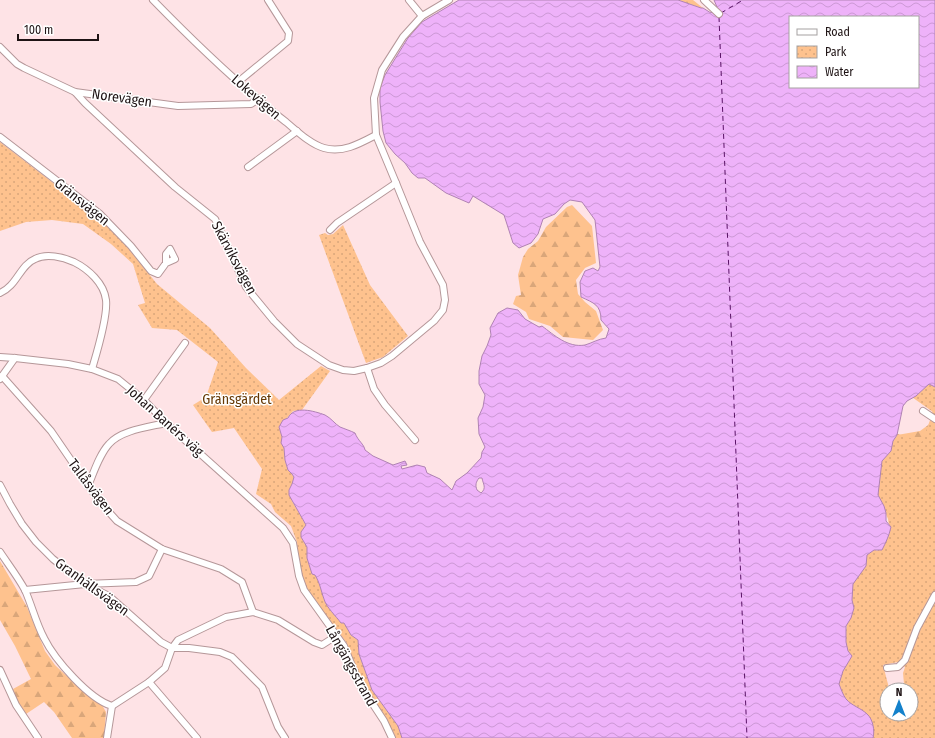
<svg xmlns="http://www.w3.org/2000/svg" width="935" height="738" viewBox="0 0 935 738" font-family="'Fira Sans Condensed',sans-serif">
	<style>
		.forest { fill: url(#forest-firs) }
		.park { fill: url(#park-dots); fill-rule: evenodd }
		.water { fill: url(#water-waves); stroke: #b082b4; fill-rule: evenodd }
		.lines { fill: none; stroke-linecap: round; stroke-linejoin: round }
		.ferry { stroke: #591165; stroke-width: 1; stroke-dasharray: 5 4; stroke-linecap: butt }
		.minor-casing { stroke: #b59799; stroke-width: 8 }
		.minor { stroke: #fff; stroke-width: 6 }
		.labels { text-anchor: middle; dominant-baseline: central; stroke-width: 3; stroke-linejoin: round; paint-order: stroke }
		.street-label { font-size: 14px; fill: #1e1314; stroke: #fff }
		.park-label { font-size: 14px; fill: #663905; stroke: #fff }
	</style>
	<defs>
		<pattern id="forest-firs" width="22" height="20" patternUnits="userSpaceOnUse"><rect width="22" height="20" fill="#fec28e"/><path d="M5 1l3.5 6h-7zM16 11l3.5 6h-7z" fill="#d9a67a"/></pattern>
		<pattern id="park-dots" width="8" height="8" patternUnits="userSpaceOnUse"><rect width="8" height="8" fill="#fec28e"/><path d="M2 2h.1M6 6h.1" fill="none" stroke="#d9a67a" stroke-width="1.8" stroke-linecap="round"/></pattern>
		<pattern id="water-waves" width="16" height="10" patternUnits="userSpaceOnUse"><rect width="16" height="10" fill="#eeb2f9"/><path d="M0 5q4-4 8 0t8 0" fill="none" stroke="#cc98d5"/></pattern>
	</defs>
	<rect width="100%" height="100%" fill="#fee3e6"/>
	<g class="forest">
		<polygon points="678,0 693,0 703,8 701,8"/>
		<polygon points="572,205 592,226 596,263 585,268 576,280 578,294 585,302 596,311 603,330 593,340 563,337 550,326 529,319 526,312 513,304 516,296 521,295 518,275 523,257 528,249 538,241 546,227 567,207"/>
		<polygon points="935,392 935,464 897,435 920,431 931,423"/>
		<path d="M 0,561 L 27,607 L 45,651 L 55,665 L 73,682 L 102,705 L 106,712 L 104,738 L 72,738 L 54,712 L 44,702 L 26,714 C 20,706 15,699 13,689 L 31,679 L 15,646 L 0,620 Z"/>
	</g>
	<g class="park">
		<polygon points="0,142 113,229 157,284 210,328 246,368 279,400 321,366 330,371 302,410 293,411 279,427 282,437 282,443 284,448 285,460 288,470 292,474 294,478 292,484 289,490 292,501 306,525 301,532 301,537 307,547 307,558 318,580 323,593 324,600 341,622 344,623 351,635 358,640 359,654 372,690 398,726 402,738 395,738 394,733 375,706 358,675 346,642 306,589 302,578 298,559 297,542 291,526 275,512 271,504 256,494 262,469 234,428 212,432 193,405 206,397 218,362 177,330 152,328 138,305 145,303 133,264 111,244 83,224 52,220 26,222 0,231"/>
		<polygon points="343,225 370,285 408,336 383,357 366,363 319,235 325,233 328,235 333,234"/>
		<path d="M 928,383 L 935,384 L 935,738 L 868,738 L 857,708 L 848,702 L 846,698 L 842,697 L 837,678 L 847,651 L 844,644 L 851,597 L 852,596 L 851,586 L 867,555 L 875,549 L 877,551 L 881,547 L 889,526 L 888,519 L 877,492 L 880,461 L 895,433 L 922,442 L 933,412 L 909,395 ZM 898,662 L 905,667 L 903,673 L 904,684 L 889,688 L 883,665 ZM 887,690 L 911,690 L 911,714 L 887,714 Z"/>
	</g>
	<path class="water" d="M 459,0 L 678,0 L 701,8 L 703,8 L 711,13 L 717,7 L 714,0 L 935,0 L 935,387 L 929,384 L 916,396 L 907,401 L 903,406 L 897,435 L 893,441 L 891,451 L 882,461 L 878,495 L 884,506 L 886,513 L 886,521 L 891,527 C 889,536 886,542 882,550 L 874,550 L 867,555 L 866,566 L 853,584 L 852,600 L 854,608 L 851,618 L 846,626 L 846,642 L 848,651 L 852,656 L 843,671 L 839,684 C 841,689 843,695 846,699 C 852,706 861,708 867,714 C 873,719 875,731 873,738 L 402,738 L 398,726 L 372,690 L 359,654 L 358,640 L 351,635 L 344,623 L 341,623 C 336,616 326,607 324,599 C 321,591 320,583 315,575 L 312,574 L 307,558 L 307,547 L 301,537 L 301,532 L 306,525 L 289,495 L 289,490 L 292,484 L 294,477 L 292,474 L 288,470 L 285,460 L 284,448 L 281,443 L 282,437 L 279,427 L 283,420 L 288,418 C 294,405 314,411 325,415 C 331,418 335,424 340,427 C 345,429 351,431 355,433 C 358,441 364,444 365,450 L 373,456 L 393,465 L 405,461 L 407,465 L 401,466 L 402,469 L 417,465 L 425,467 L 427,473 L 440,479 L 452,490 L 456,481 L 467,473 L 481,458 L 482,452 L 485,447 L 479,434 L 478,418 L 483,407 L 485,395 L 479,384 L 479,371 L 482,356 L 487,346 L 491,335 L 490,328 L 498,313 L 507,308 L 518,310 L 525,319 L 539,327 L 542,326 C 554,335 568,348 585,345 C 592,343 598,339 606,338 L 609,329 L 601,320 C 601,305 594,303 581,297 L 580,282 L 585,271 L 593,268 L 598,271 L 600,267 L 595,220 L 582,202 L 570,200 L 564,204 L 555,214 L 543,219 L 538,234 L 531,243 L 519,248 L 513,243 L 504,215 L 473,196 L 469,203 L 446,193 L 425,178 L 418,178 L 412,173 L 405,163 L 395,154 L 386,143 L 383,131 L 380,102 L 380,88 L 385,75 L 408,38 L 422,22 ZM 790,17 L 918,17 L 918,87 L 790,87 ZM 479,478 L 482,478 C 483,484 487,488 481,493 L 477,490 C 475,485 476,482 479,478 Z"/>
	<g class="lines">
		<g class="ferry">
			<polyline points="721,13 743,0"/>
			<polyline points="719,17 747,738"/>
		</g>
		<g class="minor-casing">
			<g id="minor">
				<path d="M 153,0 C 195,43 238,85 286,122 C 297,131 310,144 324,148 C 343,153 359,144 376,135"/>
				<polyline points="409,0 422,16"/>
				<polyline points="704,0 719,14"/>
				<polyline points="0,47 17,64 24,68 75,92 178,106 251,104 257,100"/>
				<polyline points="238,82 288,41 289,33 268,0"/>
				<polyline points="75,92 85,103 175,187 215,219 246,287 274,321 297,344 329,365 343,370 354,371 367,368 381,363 392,356 434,321 443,310 445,300 443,285 420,242 396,183 376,135 374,98 382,70 403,37 422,16 449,0"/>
				<polyline points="0,137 100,214 131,246 151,271 158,274 166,263 175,259 170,249 166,254 166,263"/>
				<polyline points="248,167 297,131"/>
				<polyline points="330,230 337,223 396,183"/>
				<path d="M 0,293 C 17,286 20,265 35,259 C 46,253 63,257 74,262 C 88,269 104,283 106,300 C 108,317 97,352 92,369"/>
				<polyline points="0,357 15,358 68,364 92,369 118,379 144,400 166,423 283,528 293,543 299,576 304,590 344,646 359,683 384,721 392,738"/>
				<polyline points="367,368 374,389 385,405 415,440"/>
				<polyline points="2,376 51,431 99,501 117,521 162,549 221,569 242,582 253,612"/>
				<polyline points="0,379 15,358"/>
				<polyline points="144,400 185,343"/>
				<polyline points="923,411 935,419"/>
				<polyline points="0,485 10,504 22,524 36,542 53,559 85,584 109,596 161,642 172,648 189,648 220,652 232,657 262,687 278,727 285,738"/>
				<path d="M 88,486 C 94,472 99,455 109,444 C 121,430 149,427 166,423"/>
				<path d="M 0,552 C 8,564 18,577 25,590 C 32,606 36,623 44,638 C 55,660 89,699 112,706 L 107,738"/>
				<polyline points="25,590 85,584 136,582 149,576 162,549"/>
				<polyline points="887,668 898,667 905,660 917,628 935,595"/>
				<polyline points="0,670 16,705 38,738"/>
				<polyline points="149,682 197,738"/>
				<polyline points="112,706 149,682 165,668 172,648 178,640 226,617 253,612 278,620 314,642 322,645 336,636"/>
			</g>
		</g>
		<use href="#minor" class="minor"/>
	</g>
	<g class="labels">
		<g class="street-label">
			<text transform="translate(256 97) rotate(41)">Lokevägen</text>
			<text transform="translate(122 98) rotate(8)">Norevägen</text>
			<text transform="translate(82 202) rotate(39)">Gränsvägen</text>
			<text transform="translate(234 258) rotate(62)">Skärviksvägen</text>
			<text transform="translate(165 421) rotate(42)">Johan Banérs väg</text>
			<text transform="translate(91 487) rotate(53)">Tallåsvägen</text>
			<text transform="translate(92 587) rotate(36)">Granhällsvägen</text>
			<text transform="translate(351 666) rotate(61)">Långängsstrand</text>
		</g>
		<g class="park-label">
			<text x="237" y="399">Gränsgärdet</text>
		</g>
	</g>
	<rect x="789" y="16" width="130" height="72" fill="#ffffff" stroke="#a5a1a1"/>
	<rect x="797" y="29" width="20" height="6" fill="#ffffff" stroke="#a5a1a1"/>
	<text x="825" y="36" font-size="12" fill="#1e1314">Road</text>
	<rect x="797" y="46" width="20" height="12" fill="url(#park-dots)" stroke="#a5a1a1"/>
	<text x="825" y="56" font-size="12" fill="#1e1314">Park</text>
	<rect x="797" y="66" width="20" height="12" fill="url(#water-waves)" stroke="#a5a1a1"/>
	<text x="825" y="76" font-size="12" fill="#1e1314">Water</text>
	<g transform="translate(899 702)"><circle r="19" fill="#ffffff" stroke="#a5a1a1"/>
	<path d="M0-3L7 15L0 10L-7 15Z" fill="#1381cb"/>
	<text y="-6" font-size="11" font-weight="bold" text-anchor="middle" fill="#1e1314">N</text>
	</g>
	<path d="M18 34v6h80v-6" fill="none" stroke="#1e1314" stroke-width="2"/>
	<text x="24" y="34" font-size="12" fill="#1e1314" stroke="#ffffff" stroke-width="3" paint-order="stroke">100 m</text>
</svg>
